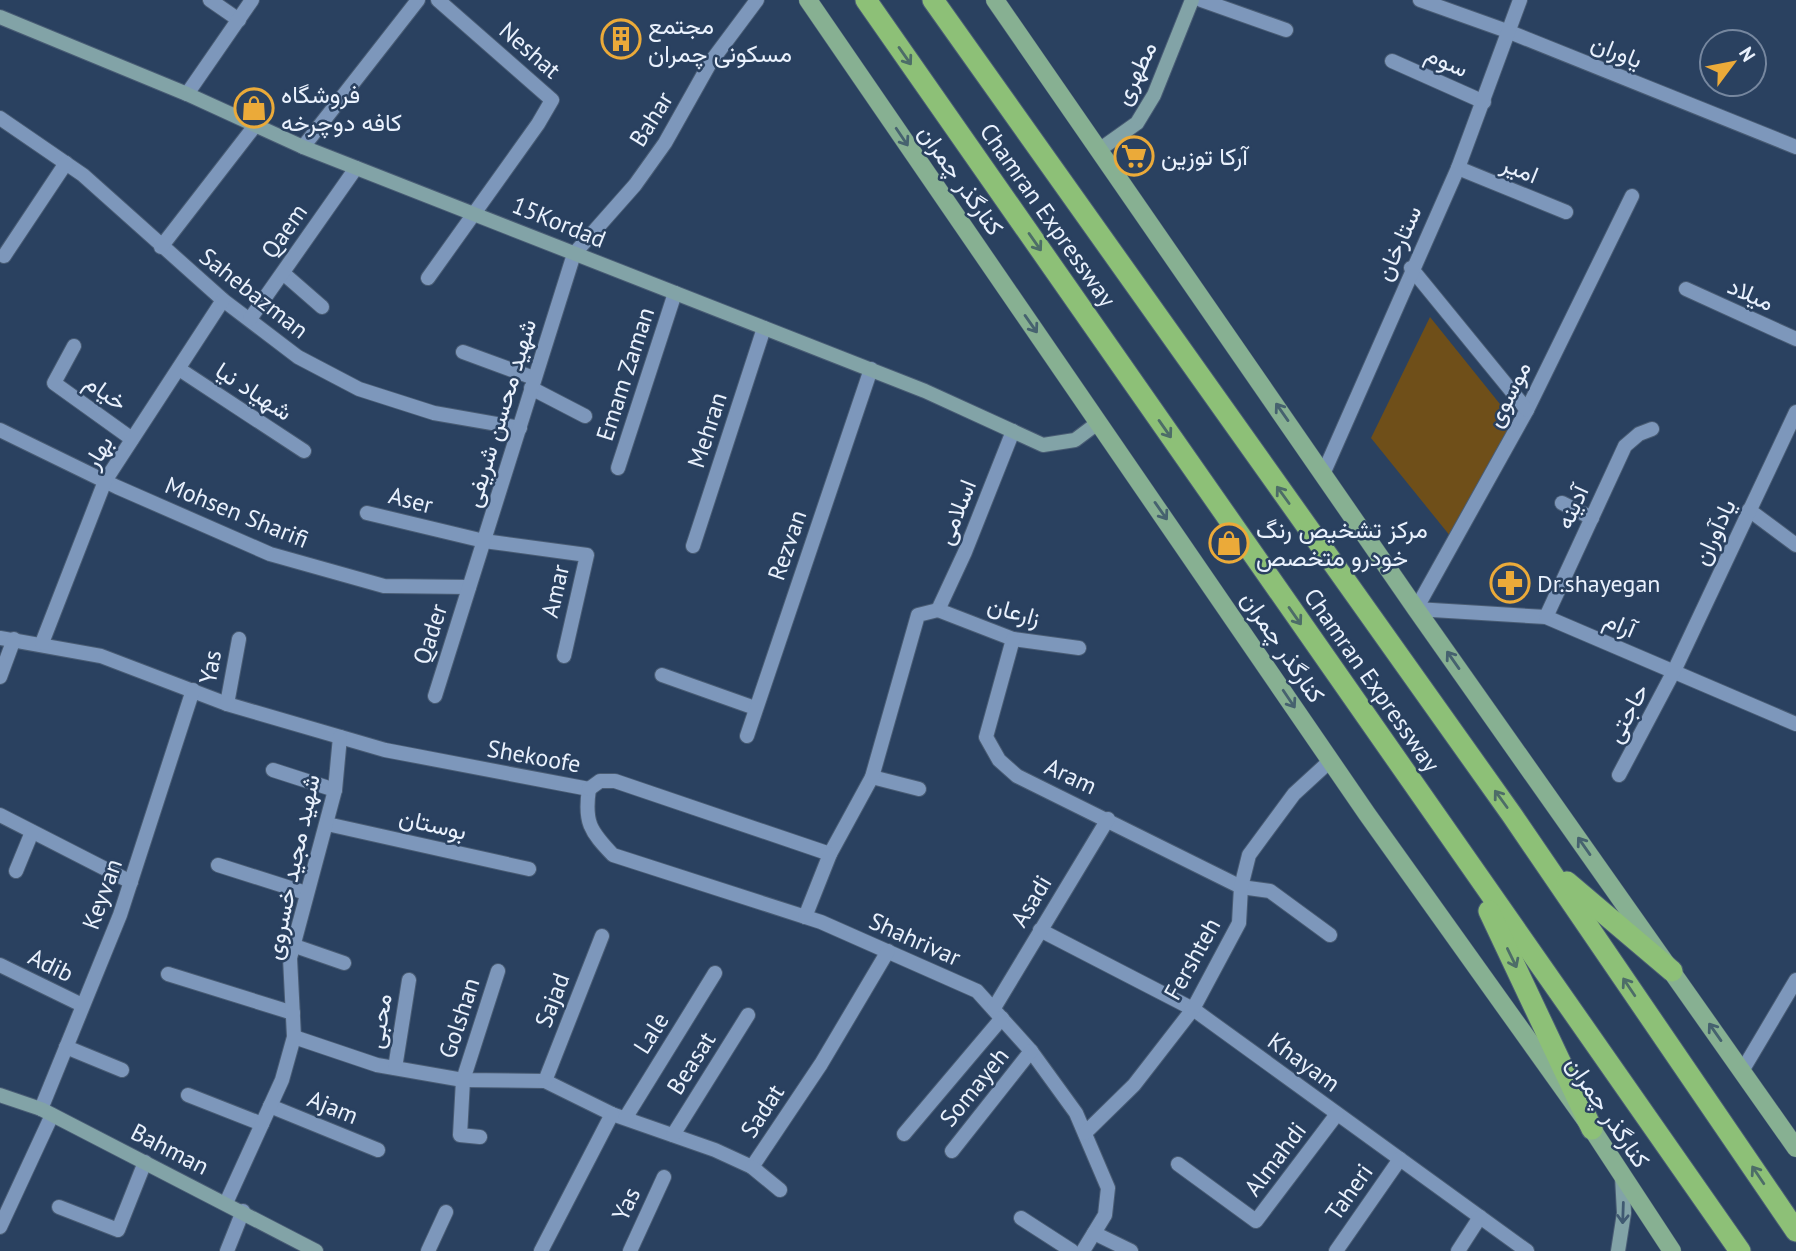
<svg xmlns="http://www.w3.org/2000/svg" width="1796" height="1251" viewBox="0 0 1796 1251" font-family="'PT Sans',Vazirmatn,sans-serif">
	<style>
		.green { fill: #6f4f19 }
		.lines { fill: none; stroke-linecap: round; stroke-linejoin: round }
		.street-casing { stroke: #495c74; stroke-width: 16 }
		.secondary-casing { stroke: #495c74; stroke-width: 16 }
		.primary-casing { stroke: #495c74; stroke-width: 19 }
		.highway-casing { stroke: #495c74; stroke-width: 23 }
		.street { stroke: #7d97bb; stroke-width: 14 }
		.secondary { stroke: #82a3a7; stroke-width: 14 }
		.primary { stroke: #87b092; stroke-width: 18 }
		.highway { stroke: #8dc077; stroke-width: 21 }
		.oneway { stroke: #4d6d68 }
		.oneway2 { stroke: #46626f }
		.oneway3 { stroke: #405a72 }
		.labels { text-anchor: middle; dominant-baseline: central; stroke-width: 5; stroke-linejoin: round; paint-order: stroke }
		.poi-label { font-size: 24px; fill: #e9f1fd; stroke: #2a4160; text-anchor: start }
		.street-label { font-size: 24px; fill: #e9f1fd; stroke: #2a4160 }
	</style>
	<rect width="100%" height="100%" fill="#2a4160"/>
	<polygon class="green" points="1430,317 1520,429 1455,542 1371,438"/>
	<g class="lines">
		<g class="street-casing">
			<g id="street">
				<polyline points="210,0 239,20"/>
				<polyline points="1201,0 1286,30"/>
				<polyline points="1420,0 1507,31 1796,147"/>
				<polyline points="1392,61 1484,102"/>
				<polyline points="187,94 252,0"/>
				<polyline points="0,118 83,175 223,300 298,357 359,389 434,413 520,428"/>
				<polyline points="303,147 418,0"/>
				<polyline points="1458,168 1566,212"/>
				<polyline points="1632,196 1527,410 1416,609 1546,617 1796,724"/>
				<polyline points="161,247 254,127"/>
				<polyline points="4,256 66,163"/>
				<polyline points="1411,268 1527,410"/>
				<polyline points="283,273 322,307"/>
				<polyline points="428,278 538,124 552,100 438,0"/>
				<polyline points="1686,289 1796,339"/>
				<polyline points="250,319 356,168"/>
				<polyline points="74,346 54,383 132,439"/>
				<polyline points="463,352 534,378"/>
				<polyline points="179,369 304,451"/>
				<polyline points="531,388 585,416"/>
				<polyline points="0,430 117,487 270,554 384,586 469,587"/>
				<polyline points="618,468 675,293"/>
				<polyline points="1324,472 1458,168 1520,0"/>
				<polyline points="1562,503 1592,518"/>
				<polyline points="1749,510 1796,545"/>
				<polyline points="367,513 484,541 587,555 564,656"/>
				<polyline points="693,546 764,328"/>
				<polyline points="938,610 965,552 1013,431"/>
				<polyline points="938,610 1013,639 1079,648"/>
				<polyline points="1546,617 1625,446 1639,434 1652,429"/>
				<polyline points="0,638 101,656 227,704 385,750 589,789"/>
				<polyline points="1013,639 986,737 999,760 1017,776 1241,887 1270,891 1330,935"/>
				<polyline points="42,643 105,481 223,300"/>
				<polyline points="662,675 755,708"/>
				<polyline points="0,677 14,639"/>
				<polyline points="435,696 574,254 635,185 665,143 710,63 757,0"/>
				<polyline points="227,704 239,639"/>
				<polyline points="747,736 871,369"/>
				<polyline points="273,770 335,790"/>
				<polyline points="1619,775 1674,671 1796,412"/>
				<polyline points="872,777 919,789"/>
				<path d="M 589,789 C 584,822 590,831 613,855 L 821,922 L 977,991 L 1031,1051 L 1076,1113 L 1108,1188 L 1105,1215 L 1083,1251"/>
				<polyline points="589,789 600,781 615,781 830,854 872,777 918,615 938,610"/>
				<polyline points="0,815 131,882"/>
				<polyline points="327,824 529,869"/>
				<polyline points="218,865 306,893"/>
				<polyline points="16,871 32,832"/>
				<polyline points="805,917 830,854"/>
				<polyline points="1040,930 1193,1009 1527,1251"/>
				<polyline points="295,946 344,963"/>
				<polyline points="0,965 82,1005"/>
				<polyline points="168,974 293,1013"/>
				<polyline points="994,1008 1108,819"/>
				<polyline points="294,1037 377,1065 463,1080 545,1081 612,1114 715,1150 752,1167 821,1064 888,951"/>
				<polyline points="66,1047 122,1070"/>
				<polyline points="395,1068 409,980"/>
				<polyline points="1742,1071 1796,980"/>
				<polyline points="545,1081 602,936"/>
				<polyline points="188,1095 262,1124"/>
				<polyline points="270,1106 378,1150"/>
				<polyline points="41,1109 120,915 193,690"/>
				<polyline points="626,1117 715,973"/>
				<polyline points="1085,1133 1134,1085 1193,1009 1239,923 1241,887 1249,855 1294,794 1331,760"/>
				<polyline points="904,1134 1002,1018"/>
				<polyline points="673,1135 748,1015"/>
				<polyline points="480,1137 460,1135 463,1080 498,971"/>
				<polyline points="952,1151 1031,1051"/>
				<polyline points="1178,1164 1256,1221 1337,1114"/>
				<polyline points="752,1167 780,1190"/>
				<polyline points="226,1203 282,1080 294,1037 290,958 335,790 340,737"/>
				<polyline points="59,1207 118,1230 145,1162"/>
				<polyline points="1021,1218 1072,1251"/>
				<polyline points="0,1227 52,1115"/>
				<polyline points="1094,1233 1131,1251"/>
				<polyline points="227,1251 243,1211"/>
				<polyline points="428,1251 446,1212"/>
				<polyline points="541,1251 612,1114"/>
				<polyline points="630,1251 664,1177"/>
				<polyline points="1336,1251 1400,1159"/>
				<polyline points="1458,1251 1480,1217"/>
			</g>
		</g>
		<g class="secondary-casing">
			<g id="secondary">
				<polyline points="0,17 187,94 303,147 925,391 1043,445 1075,440 1099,422"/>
				<polyline points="1099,150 1137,123 1154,95 1192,0"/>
				<polyline points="0,1095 41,1109 316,1251"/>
				<polyline points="1618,1251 1624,1213 1622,1176"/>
			</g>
		</g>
		<g class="primary-casing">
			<g id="primary">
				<polyline points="808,0 1367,814 1592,1129 1672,1251"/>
				<polyline points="995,0 1416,609 1796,1148"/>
			</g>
		</g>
		<g class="highway-casing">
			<g id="highway">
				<polyline points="866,0 1740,1251"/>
				<polyline points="933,0 1512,815 1796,1231"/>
				<polyline points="1567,882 1672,971"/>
				<polyline points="1489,911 1592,1129"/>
			</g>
		</g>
		<use href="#street" class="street"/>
		<use href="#secondary" class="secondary"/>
		<use href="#primary" class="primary"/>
		<use href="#highway" class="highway"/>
	</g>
	<defs><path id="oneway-shaft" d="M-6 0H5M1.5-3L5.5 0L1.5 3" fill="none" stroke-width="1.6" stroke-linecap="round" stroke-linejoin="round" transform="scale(1.75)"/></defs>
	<g class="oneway">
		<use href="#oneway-shaft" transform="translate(905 56) rotate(55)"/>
		<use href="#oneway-shaft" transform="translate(1035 242) rotate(55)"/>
		<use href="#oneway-shaft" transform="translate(1165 429) rotate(55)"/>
		<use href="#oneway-shaft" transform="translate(1283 495) rotate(-126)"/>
		<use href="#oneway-shaft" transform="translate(1295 616) rotate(55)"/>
		<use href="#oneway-shaft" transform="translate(1501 799) rotate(-126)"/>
		<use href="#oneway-shaft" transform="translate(1512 958) rotate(64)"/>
		<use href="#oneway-shaft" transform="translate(1629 987) rotate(-124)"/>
		<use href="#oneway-shaft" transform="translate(1758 1175) rotate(-124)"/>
	</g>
	<g class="oneway2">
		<use href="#oneway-shaft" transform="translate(902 137) rotate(56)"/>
		<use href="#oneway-shaft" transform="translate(1031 324) rotate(55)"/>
		<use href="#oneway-shaft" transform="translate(1282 412) rotate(-125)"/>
		<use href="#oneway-shaft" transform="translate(1161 511) rotate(55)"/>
		<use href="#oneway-shaft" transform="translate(1453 660) rotate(-125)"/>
		<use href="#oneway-shaft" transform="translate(1289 699) rotate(56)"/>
		<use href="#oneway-shaft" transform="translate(1584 846) rotate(-125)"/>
		<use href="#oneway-shaft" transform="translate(1715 1032) rotate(-125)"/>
	</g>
	<use class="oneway3" href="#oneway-shaft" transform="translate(1623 1213) rotate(92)"/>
	<defs>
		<g id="building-ring" transform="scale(2.0125)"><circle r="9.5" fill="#2a4160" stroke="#ebaa39" stroke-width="1.5"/><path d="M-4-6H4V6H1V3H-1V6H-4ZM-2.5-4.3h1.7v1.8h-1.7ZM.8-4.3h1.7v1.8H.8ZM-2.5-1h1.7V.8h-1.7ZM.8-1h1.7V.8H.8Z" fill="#ebaa39"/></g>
		<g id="shop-ring" transform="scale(2.0125)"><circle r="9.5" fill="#2a4160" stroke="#ebaa39" stroke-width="1.5"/><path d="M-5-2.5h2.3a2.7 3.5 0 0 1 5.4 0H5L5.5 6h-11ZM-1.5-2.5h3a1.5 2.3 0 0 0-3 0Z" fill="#ebaa39"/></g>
		<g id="supermarket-ring" transform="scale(2.0125)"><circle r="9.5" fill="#2a4160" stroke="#ebaa39" stroke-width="1.5"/><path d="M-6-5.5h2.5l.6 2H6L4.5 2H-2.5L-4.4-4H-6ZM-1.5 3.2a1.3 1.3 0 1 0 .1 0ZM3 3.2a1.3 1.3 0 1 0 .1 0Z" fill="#ebaa39"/></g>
		<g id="pharmacy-ring" transform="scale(2.0125)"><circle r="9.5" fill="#2a4160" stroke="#ebaa39" stroke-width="1.5"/><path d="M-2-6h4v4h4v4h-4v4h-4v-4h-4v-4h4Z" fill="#ebaa39"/></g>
	</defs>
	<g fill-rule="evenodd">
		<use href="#building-ring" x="621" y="39"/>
		<use href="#shop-ring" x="254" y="108"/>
		<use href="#supermarket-ring" x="1134" y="156"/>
		<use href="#shop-ring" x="1229" y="543"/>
		<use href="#pharmacy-ring" x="1510" y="583"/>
	</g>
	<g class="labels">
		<g class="poi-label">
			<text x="648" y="25">مجتمع<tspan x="648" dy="28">مسکونی چمران</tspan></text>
			<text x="281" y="94">فروشگاه<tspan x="281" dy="28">کافه دوچرخه</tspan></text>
			<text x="1161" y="156">آرکا توزین</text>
			<text x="1256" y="529">مرکز تشخیص رنگ<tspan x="1256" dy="28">خودرو متخصص</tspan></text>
			<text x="1537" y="583">Dr.shayegan</text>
		</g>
		<g class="street-label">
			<text transform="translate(530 50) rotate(41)">Neshat</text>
			<text transform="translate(1617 51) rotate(22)">یاوران</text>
			<text transform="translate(1447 61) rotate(24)">سوم</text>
			<text transform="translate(1135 73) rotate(-64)">مطهری</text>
			<text transform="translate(651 119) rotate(-58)">Bahar</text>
			<text transform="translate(1520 169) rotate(22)">امیر</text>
			<text transform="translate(961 180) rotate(55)">کنارگذر چمران</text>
			<text transform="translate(1048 215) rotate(55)">Chamran Expressway</text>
			<text transform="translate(559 222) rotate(22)">15Kordad</text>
			<text transform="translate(284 231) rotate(-55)">Qaem</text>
			<text transform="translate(1398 243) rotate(-66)">ستارخان</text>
			<text transform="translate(254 293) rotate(38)">Sahebazman</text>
			<text transform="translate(1751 294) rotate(24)">میلاد</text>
			<text transform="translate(625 374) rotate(-72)">Emam Zaman</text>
			<text transform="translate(254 391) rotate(33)">شهیاد نیا</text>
			<text transform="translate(106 392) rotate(35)">خیام</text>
			<text transform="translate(1508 394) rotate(-63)">موسوی</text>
			<text transform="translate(500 413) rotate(-73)">شهید محسن شریفی</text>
			<text transform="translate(707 430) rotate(-72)">Mehran</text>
			<text transform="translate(98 452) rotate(-59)">بهار</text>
			<text transform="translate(411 500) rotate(14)">Aser</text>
			<text transform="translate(1572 507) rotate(-65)">آدینه</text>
			<text transform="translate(237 512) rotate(22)">Mohsen Sharifi</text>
			<text transform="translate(956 512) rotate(-68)">اسلامی</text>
			<text transform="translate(1714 532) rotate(-65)">یادآوران</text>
			<text transform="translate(787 545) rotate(-71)">Rezvan</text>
			<text transform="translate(555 591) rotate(-77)">Amar</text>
			<text transform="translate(1014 611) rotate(16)">زارعان</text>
			<text transform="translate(1620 624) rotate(23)">آرام</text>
			<text transform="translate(430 634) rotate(-72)">Qader</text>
			<text transform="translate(1283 647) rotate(56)">کنارگذر چمران</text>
			<text transform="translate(210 667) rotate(-80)">Yas</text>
			<text transform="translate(1372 680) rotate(55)">Chamran Expressway</text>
			<text transform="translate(1627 713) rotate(-62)">حاجتی</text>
			<text transform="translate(534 756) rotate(10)">Shekoofe</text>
			<text transform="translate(1071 776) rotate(25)">Aram</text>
			<text transform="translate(433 824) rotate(13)">بوستان</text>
			<text transform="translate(292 867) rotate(-78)">شهید مجید خسروی</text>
			<text transform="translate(102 894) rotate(-70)">Keyvan</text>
			<text transform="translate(1031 901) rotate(-59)">Asadi</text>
			<text transform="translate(915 939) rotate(24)">Shahrivar</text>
			<text transform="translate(1192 959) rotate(-61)">Fershteh</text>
			<text transform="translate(51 965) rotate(26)">Adib</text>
			<text transform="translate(552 1000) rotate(-69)">Sajad</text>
			<text transform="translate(459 1018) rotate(-72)">Golshan</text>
			<text transform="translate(379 1021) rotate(-81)">محبی</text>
			<text transform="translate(651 1033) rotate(-58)">Lale</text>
			<text transform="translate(1304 1062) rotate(36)">Khayam</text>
			<text transform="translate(691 1063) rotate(-58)">Beasat</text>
			<text transform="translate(974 1087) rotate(-51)">Somayeh</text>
			<text transform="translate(333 1107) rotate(22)">Ajam</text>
			<text transform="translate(762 1111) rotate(-57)">Sadat</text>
			<text transform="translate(1608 1112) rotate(56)">کنارگذر چمران</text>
			<text transform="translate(170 1149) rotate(27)">Bahman</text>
			<text transform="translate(1275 1159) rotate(-53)">Almahdi</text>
			<text transform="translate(1349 1192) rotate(-55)">Taheri</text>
			<text transform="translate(626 1204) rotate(-65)">Yas</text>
		</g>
	</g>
	<g transform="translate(1733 63) rotate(58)"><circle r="33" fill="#2a4160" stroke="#76879f" stroke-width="2"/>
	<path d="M0-5L12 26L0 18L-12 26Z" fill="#ebaa39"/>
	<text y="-10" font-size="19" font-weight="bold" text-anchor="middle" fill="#e9f1fd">N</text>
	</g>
</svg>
